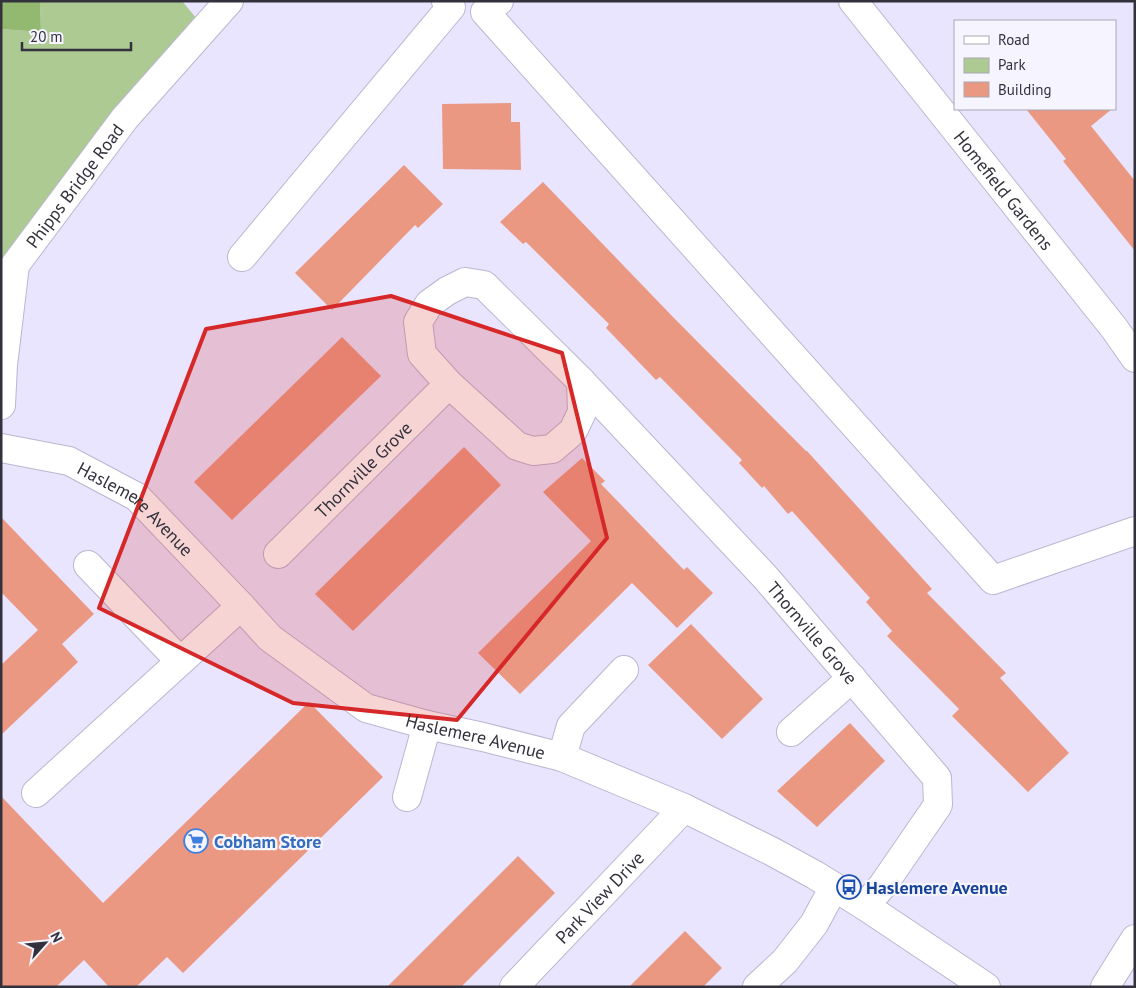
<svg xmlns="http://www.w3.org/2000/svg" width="1136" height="988" viewBox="0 0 1136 988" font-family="'PT Sans',sans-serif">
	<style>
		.green { fill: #adca93 }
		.forest { fill: #93b870 }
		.building { fill: #eb9882 }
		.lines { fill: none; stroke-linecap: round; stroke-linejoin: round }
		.minor-casing { stroke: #bab6cf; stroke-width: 30 }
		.minor { stroke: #fff; stroke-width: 28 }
		.marked { fill: #d62828; fill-opacity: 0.2; stroke: #d62828; stroke-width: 4; stroke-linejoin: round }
		.labels { text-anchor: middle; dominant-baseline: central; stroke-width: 4.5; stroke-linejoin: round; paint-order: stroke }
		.street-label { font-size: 18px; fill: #33323c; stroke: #f6f5ff }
		.shop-label { font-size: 18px; font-weight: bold; fill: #366cbe; stroke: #f6f5ff; text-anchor: start }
		.transit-label { font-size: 18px; font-weight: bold; fill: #164399; stroke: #f6f5ff; text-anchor: start }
	</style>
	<rect width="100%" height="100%" fill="#e9e5ff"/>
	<polygon class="green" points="40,1 182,1 197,19 1,269 1,29 41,32"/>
	<polygon class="forest" points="1,1 40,1 41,32 1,29"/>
	<g class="building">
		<polygon points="511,103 511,122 520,122 521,170 443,169 442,104"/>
		<polygon points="1026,109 1112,109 1091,126 1135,181 1135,251 1063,161 1066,159"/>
		<polygon points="404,165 443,204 418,228 415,225 332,310 295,273"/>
		<polygon points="543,182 673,317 806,451 807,451 932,589 927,593 1006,673 1000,678 1069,753 1028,792 952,716 959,709 887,636 892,631 866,602 870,598 792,511 788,514 764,486 762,488 739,463 742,460 660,377 656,380 606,328 609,324 526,242 523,244 500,222"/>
		<polygon points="342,337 381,376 232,520 194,482"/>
		<polygon points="464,447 501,485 353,631 315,594"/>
		<polygon points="582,458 605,481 601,484 684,570 687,567 713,593 677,628 632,583 520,694 478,653 591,541 543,492"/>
		<polygon points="1,517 94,614 62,644 78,662 1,735 1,665 38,630 1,592"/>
		<polygon points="691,624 763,699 722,739 648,665"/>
		<polygon points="309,702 383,777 183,973 167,957 136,987 109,987 84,960 56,987 1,987 1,796 103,903"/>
		<polygon points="850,723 885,761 817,827 777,791"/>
		<polygon points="518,856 555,893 461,987 387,987"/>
		<polygon points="685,931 722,968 703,987 629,987"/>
	</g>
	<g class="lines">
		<g class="minor-casing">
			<g id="minor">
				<polyline points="499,1 485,12 993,580 1135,531"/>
				<path id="s1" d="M 853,1 L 1114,328 L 1135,358"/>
				<polyline points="242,257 451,7 446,1"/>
				<path id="s2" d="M 581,381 L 766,578 L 937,778 L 938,805 L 883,885 L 865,906"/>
				<path id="s3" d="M 1,405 L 3,365 L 15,265 L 125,118 L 229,1"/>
				<path id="s4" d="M 1,448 L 69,461 L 137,497 L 241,606 L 270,638 L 366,708 L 427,725 L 483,737 L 562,757 L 684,808 L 771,851 L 815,875 L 865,906 L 986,987"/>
				<path id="s5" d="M 278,554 L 449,384 L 422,354 L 418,322 L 429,304 L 447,291 L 465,282 L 484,285 L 581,381 L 582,412 L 573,431 L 552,449 L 533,451 L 517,446 L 449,384"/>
				<polyline points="88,565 180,661"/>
				<polyline points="791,732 852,678"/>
				<polyline points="562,757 571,726 624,670"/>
				<polyline points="36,793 241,606"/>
				<polyline points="407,797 427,725"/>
				<path id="s6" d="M 514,987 L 684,808"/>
				<polyline points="757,987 785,961 814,924 834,887"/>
				<polyline points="1105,987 1135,939"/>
			</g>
		</g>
		<use href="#minor" class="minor"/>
	</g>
	<path class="marked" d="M 391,296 L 562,353 L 607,538 L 457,720 L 293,703 L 99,608 L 206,329 Z"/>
	<defs>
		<g id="supermarket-ring" transform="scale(1.25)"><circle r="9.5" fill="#f6f5ff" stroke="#3f7fe0" stroke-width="1.5"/><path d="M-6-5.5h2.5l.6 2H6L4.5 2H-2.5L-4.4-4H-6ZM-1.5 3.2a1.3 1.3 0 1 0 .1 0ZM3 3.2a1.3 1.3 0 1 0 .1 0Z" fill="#3f7fe0"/></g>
		<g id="bus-ring" transform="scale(1.25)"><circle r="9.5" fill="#f6f5ff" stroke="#1a4fb4" stroke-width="1.5"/><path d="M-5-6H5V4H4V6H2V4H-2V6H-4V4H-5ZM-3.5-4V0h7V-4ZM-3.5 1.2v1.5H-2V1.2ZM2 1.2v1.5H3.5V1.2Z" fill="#1a4fb4"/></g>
	</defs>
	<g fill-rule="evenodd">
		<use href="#supermarket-ring" x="196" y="841"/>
		<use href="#bus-ring" x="849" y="887"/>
	</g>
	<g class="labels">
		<g class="street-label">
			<text stroke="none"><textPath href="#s3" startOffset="240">Phipps Bridge Road</textPath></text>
			<text stroke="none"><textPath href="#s1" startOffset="242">Homefield Gardens</textPath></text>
			<text stroke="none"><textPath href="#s5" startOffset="120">Thornville Grove</textPath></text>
			<text stroke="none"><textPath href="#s4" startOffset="152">Haslemere Avenue</textPath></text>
			<text stroke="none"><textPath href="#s2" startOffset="342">Thornville Grove</textPath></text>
			<text stroke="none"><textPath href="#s4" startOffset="572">Haslemere Avenue</textPath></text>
			<text stroke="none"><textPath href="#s6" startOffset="124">Park View Drive</textPath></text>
		</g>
		<g class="shop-label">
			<text x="214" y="841">Cobham Store</text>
		</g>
		<g class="transit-label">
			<text x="866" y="887">Haslemere Avenue</text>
		</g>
	</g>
	<rect width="1136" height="988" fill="none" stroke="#33323c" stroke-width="5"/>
	<rect x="954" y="20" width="162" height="90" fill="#f6f5ff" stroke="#a8a7b1"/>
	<rect x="964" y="36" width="25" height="8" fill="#ffffff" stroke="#a8a7b1"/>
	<text x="998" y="45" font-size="15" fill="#33323c">Road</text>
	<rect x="964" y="58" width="25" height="15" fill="#adca93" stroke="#a8a7b1"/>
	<text x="998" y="70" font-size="15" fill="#33323c">Park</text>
	<rect x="964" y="82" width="25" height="15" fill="#eb9882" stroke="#a8a7b1"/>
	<text x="998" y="95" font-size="15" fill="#33323c">Building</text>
	<g transform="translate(45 943) rotate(63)" stroke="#f6f5ff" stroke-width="4" paint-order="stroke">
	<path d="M0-4L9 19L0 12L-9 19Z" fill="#33323c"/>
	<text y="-8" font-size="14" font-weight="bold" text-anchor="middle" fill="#33323c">N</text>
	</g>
	<path d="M22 42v8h109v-8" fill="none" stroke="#33323c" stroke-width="2.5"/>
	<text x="30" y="42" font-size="15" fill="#33323c" stroke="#f6f5ff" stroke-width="4" paint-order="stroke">20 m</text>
</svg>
